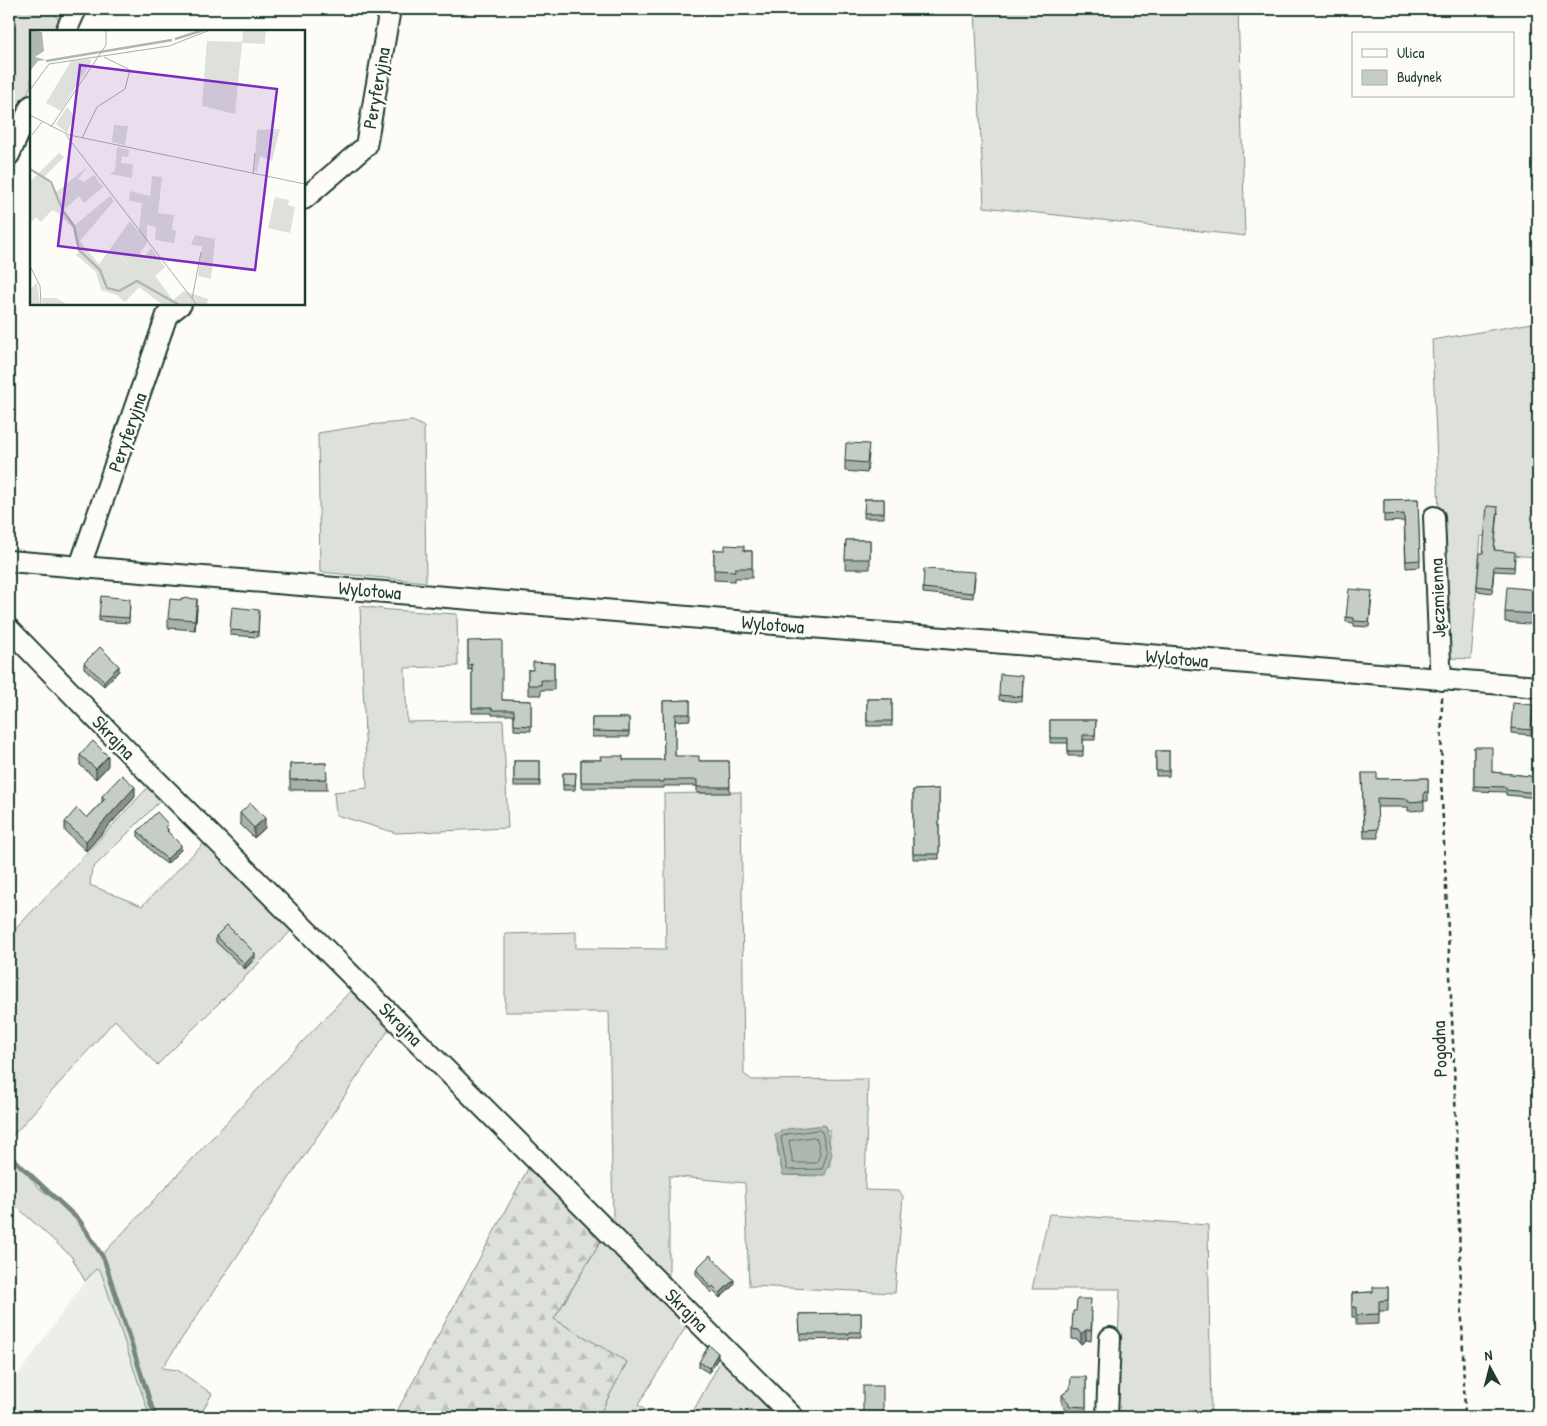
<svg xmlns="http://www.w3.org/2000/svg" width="1547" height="1426" viewBox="0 0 1547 1426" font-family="'Patrick Hand',sans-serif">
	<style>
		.built { fill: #eceee9 }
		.grass { fill: #dde0db; stroke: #7e8e88; fill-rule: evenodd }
		.forest { fill: url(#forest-firs); stroke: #7e8e88 }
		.water { fill: #aeb8b1; stroke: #75877f }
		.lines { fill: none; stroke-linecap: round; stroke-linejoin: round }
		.shore { stroke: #586e66; stroke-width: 1 }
		.stream { stroke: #75877f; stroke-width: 4.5 }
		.minor-casing { stroke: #1f3d34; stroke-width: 24 }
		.path { stroke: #1f3d34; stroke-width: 2.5; stroke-dasharray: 5 4; stroke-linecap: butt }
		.minor { stroke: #fdfcf7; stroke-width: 20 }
		.wall { fill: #aab0ab; stroke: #1f3d34 }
		.shaded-wall { fill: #8b908b; stroke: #1f3d34 }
		.building { fill: #c6cdc7; stroke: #1f3d34 }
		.labels { text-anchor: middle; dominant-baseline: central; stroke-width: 5; stroke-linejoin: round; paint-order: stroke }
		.street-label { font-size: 19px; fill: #1f3d34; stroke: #fdfcf7 }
		.inset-river { fill: none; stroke: #aeb8b1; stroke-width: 2.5 }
		.inset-road { fill: none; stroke: #a4b0a9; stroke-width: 1 }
		.view { fill: #7b2cbf; fill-opacity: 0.15; stroke: #7b2cbf; stroke-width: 2.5 }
		.inset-edge { fill: none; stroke: #1f3d34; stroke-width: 2.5 }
	</style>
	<defs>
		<pattern id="forest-firs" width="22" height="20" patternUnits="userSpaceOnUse" patternTransform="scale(1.25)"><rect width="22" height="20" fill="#dde0db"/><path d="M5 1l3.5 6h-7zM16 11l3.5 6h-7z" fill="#bdc1bd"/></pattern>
	</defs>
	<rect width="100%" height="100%" fill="#fdfcf7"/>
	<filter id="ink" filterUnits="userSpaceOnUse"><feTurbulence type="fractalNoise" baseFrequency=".02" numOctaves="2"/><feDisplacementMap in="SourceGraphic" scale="10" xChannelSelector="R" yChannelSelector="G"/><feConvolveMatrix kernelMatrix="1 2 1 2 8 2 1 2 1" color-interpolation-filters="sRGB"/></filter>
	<g filter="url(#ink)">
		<polygon class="built" points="96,1269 101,1271 150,1417 9,1417 9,1388 85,1281"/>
		<g class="grass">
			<polygon points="9,9 59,9 55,16 60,19 56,31 31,31 31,86 9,132"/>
			<polygon points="975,9 1238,9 1245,236 984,207"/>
			<polygon points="1538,322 1538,557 1496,554 1493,537 1481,536 1471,659 1450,658 1444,634 1432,340"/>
			<polygon points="413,421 424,427 426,582 320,572 318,433 368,425"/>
			<polygon points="360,606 390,610 457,614 458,666 405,668 407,722 503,720 508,828 396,833 336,815 334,792 367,788"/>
			<polygon points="151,784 165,796 92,869 90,885 142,906 209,838 295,927 157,1065 115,1020 9,1140 9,936"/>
			<path d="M 741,792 L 744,1074 L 752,1080 L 868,1079 L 865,1190 L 899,1191 L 903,1196 L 895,1293 L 749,1286 L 745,1183 L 669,1176 L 669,1283 L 690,1320 L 638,1405 L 655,1417 L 598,1417 L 627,1362 L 554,1319 L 613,1221 L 609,1012 L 505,1012 L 505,934 L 576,932 L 576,948 L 666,949 L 664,794 ZM 782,1130 L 829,1130 L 830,1166 L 816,1176 L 783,1175 L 777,1149 Z"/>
			<polygon points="354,987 392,1025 162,1368 178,1370 212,1394 199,1417 150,1417 101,1272 96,1269 85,1281 71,1256 9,1200 9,1153 39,1188 69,1210 101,1256"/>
			<polygon points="1049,1214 1208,1225 1211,1417 1115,1417 1120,1289 1032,1289"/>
			<polygon points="724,1355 782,1417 690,1417"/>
		</g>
		<polygon class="forest" points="531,1163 604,1235 554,1319 627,1362 598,1417 394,1417"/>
		<polygon class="water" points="825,1125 832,1154 825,1175 783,1175 775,1134 787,1129"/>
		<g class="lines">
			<g class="shore">
				<polygon points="819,1130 822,1132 827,1153 822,1169 787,1170 781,1137 788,1134"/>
				<polygon points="814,1137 817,1139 820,1153 817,1163 793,1163 789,1141"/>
			</g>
			<polyline class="stream" points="9,1155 80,1221 104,1259 155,1417"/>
			<g class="minor-casing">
				<g id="minor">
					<polyline points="66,31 76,9"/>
					<polyline points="9,155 31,106"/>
					<polyline points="304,199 366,146 390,9"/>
					<polyline points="1434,517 1440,664 1442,680"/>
					<polyline points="9,561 1538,687"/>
					<polyline points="80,566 167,315 181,304"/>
					<polyline points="9,629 139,763 793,1417"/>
					<polyline points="1107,1417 1110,1338"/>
				</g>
			</g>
			<polyline class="path" points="1442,697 1441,777 1454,1064 1465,1417"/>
			<use href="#minor" class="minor"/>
		</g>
		<g class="wall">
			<polygon points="869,454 867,473 845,471 845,461"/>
			<polygon points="865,499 884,499 884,518 864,518"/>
			<polygon points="1418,499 1420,567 1406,568 1404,521 1384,522 1384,500"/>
			<polygon points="1498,512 1494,550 1515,557 1514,572 1494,571 1492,593 1477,591 1477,586 1483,553"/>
			<polygon points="846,540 870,540 870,569 845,569"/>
			<polygon points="714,550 752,551 752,578 735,578 735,581 714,580"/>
			<polygon points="975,577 973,598 923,593 923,588"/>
			<polygon points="1538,590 1538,625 1505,622 1505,612"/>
			<polygon points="1372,596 1369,627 1354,626 1354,623 1346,622 1346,617"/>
			<polygon points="130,604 129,623 99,621 99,616"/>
			<polygon points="197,609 195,630 168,628 168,618"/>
			<polygon points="259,615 258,637 230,635 230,630"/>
			<polygon points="468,641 502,700 531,701 531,731 514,730 514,715 492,715 492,713 472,713 472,669 468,670"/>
			<polygon points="84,663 119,671 104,686 84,668"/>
			<polygon points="554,663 554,690 541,690 541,695 528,695 528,670 533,670"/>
			<polygon points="1023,681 1022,702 999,700 999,695"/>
			<rect x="867" y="699" width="25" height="27"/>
			<polygon points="690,700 690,720 675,721 675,756 699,761 729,761 730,793 697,793 697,786 664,786 664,788 581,788 581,760 664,760 663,701"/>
			<polygon points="1533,710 1531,735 1511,733 1511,728"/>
			<rect x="592" y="718" width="37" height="19"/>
			<polygon points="1050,720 1096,720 1095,740 1083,740 1083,756 1068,756 1068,743 1050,743"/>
			<polygon points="1474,747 1492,772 1538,777 1538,798 1506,795 1506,792 1474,791"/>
			<rect x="1156" y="751" width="13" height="25"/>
			<polygon points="80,755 108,766 96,779 80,765"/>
			<rect x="514" y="761" width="26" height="25"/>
			<polygon points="326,763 327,790 290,790 290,764"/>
			<polygon points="563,773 576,773 575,790 563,790"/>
			<polygon points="1362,773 1377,779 1428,778 1428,801 1424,801 1424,810 1408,811 1408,807 1377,807 1378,838 1364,838"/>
			<polygon points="939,789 939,859 913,859 913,790"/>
			<polygon points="102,796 135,797 86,851 65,831 65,822 87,818 102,802"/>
			<polygon points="240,813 265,828 254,838 240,824"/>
			<polygon points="168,829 168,832 181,850 167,864 156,856 138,836 138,831"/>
			<polygon points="216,936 255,958 245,969 216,942"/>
			<polygon points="696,1269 734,1285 720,1298 713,1291 711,1293 696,1274"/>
			<polygon points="1388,1287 1388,1311 1379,1311 1379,1324 1356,1325 1356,1317 1352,1317 1352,1293 1373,1292"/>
			<polygon points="1091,1312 1092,1322 1091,1341 1086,1340 1081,1344 1078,1340 1072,1339 1072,1329"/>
			<polygon points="861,1313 861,1337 849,1337 849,1339 800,1340 799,1314"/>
			<polygon points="718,1358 709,1373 699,1367 699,1362"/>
			<polygon points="1086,1377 1086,1417 1069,1416 1069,1413 1062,1405 1062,1395"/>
		</g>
		<g class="shaded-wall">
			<polygon points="197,599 197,609 195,630 195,620"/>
			<polygon points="119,666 119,671 104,686 104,681"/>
			<polygon points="108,756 108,766 96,779 96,769"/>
			<polygon points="135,787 135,797 86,851 86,841"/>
			<polygon points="265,818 265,828 254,838 254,828"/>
			<polygon points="181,845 181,850 167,864 167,859"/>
			<polygon points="255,953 255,958 245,969 245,964"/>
			<polygon points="734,1280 734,1285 720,1298 720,1293"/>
			<polygon points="1086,1330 1086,1340 1081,1344 1081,1334"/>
			<polygon points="718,1353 718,1358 709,1373 709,1368"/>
		</g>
		<g class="building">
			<polygon points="846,443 869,444 867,463 845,461"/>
			<polygon points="865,499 884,499 884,513 864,513"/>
			<polygon points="1418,499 1420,560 1406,561 1404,514 1384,515 1384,500"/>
			<polygon points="1487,506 1498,507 1494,550 1515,552 1514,567 1494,566 1492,588 1477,586 1480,553 1483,553"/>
			<polygon points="846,540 870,540 870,559 845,559"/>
			<polygon points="725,545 744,546 744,551 752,551 752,568 735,568 735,571 714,570 714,550 725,550"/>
			<polygon points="924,569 975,572 973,593 923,588"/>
			<polygon points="1507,587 1538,590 1538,614 1505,612"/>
			<polygon points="1349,589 1372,591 1369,622 1354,621 1354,618 1346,617"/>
			<polygon points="101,596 130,599 129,618 99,616"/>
			<polygon points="181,598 197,599 195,620 168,618 170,599 181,600"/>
			<polygon points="232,607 259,610 258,632 230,630"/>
			<polygon points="502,640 502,700 531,701 531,726 514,725 514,710 492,710 492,708 472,708 472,664 468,665 468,641"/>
			<polygon points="100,647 119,666 104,681 84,663"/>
			<polygon points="533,662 554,663 554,680 541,680 541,685 528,685 528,670 533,670"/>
			<polygon points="1000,674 1023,676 1022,697 999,695"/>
			<rect x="867" y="699" width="25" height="22"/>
			<polygon points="690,700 690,714 675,714 675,756 699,756 699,761 729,761 730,787 697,787 697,780 664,780 664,782 581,782 581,760 601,760 600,756 623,756 623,760 664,760 663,701"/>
			<polygon points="1513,703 1533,705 1531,730 1511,728"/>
			<polygon points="592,718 629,718 629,732 592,731"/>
			<polygon points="1050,720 1096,720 1095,735 1083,735 1083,751 1068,751 1068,738 1050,738"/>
			<polygon points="93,741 108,756 96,769 80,755"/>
			<polygon points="1474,747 1492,747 1492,772 1538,777 1538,793 1506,790 1506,787 1474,786"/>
			<rect x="1156" y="751" width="13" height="20"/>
			<rect x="514" y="761" width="26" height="20"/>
			<polygon points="326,763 327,779 290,780 290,764"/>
			<polygon points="563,773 576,773 575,785 563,785"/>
			<polygon points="1362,773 1377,773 1377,779 1428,778 1428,792 1424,792 1424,801 1408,802 1408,799 1377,798 1378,829 1364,830"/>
			<polygon points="122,775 135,787 86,841 65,822 77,808 87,818 105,799 102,796"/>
			<polygon points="939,789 939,854 913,854 913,790"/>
			<polygon points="251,803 265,818 254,828 240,813"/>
			<polygon points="157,812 168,824 165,827 168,829 167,831 181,845 167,859 156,850 138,831"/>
			<polygon points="227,925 255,953 245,964 216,936"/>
			<polygon points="710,1255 734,1280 720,1293 713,1286 711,1288 696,1269"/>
			<polygon points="1373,1287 1388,1287 1388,1300 1379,1301 1379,1314 1356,1315 1356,1307 1352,1307 1352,1293 1373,1292"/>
			<polygon points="1077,1299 1091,1299 1090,1312 1092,1312 1091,1330 1086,1330 1081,1334 1078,1330 1072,1329 1073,1311 1076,1311"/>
			<polygon points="861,1313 861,1332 849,1332 849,1334 800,1334 799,1314"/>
			<polygon points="709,1345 718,1353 709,1368 699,1362"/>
			<polygon points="1071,1377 1086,1377 1086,1407 1069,1406 1069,1403 1062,1395 1070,1389"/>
			<rect x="863" y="1386" width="20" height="31"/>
		</g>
	</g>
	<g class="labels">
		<g class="street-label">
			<text transform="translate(376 88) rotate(-80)">Peryferyjna</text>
			<text transform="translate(127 432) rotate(-71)">Peryferyjna</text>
			<text transform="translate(370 590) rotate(5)">Wylotowa</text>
			<text transform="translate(1437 598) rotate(-92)">Jęczmienna</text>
			<text transform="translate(773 624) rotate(5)">Wylotowa</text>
			<text transform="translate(1177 658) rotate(5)">Wylotowa</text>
			<text transform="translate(114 737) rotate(46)">Skrajna</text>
			<text transform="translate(401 1024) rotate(45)">Skrajna</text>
			<text transform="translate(1439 1049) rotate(-92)">Pogodna</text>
			<text transform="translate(687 1310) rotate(45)">Skrajna</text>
		</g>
	</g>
	<g transform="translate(30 30)">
		<rect width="275" height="275" fill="#fdfcf7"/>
		<path d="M 213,0 L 236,0 L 235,7 L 235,14 L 212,13 L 205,84 L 172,76 L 177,11 L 212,12 ZM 60,29 L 61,32 L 31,81 L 16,73 L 41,31 ZM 37,77 L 44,86 L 37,103 L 26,94 ZM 84,95 L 98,96 L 95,115 L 82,112 ZM 250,99 L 242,131 L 230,126 L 227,142 L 224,141 L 227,100 ZM 87,117 L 99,120 L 98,127 L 92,126 L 91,133 L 103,134 L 102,148 L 80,144 L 85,140 ZM 29,123 L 34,127 L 15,146 L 25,163 L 57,137 L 48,149 L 54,152 L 64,145 L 73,157 L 54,173 L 49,166 L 33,181 L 44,196 L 80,166 L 84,171 L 50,211 L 69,234 L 75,257 L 90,260 L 83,246 L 85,230 L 90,226 L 97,234 L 100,211 L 109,200 L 112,173 L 99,171 L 100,161 L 120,166 L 122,146 L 132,147 L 128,183 L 144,185 L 142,199 L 146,201 L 144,213 L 125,210 L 126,197 L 117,195 L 117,213 L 110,223 L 114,228 L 121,218 L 135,237 L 125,246 L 143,270 L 154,261 L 178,269 L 177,275 L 133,275 L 109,257 L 95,272 L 87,265 L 71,260 L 66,242 L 46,225 L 49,221 L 43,198 L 28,183 L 22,180 L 11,192 L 6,187 L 0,194 L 0,152 ZM 245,167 L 259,170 L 258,175 L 265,177 L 260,203 L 238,198 ZM 165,205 L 185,209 L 181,249 L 168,246 L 172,216 L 161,215 ZM 7,253 L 10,275 L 0,275 L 0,259 ZM 12,268 L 26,268 L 38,275 L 13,275 Z" fill="#dde0db"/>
		<path d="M 100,191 L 108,201 L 100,211 L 109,218 L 98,234 L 90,226 L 85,230 L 83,246 L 90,261 L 77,258 L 67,237 Z" fill="#dde0db"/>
		<path d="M 0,0 L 12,2 L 14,21 L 5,27 L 16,30 L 8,31 L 0,41 Z" fill="#aeb8b1"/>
		<path class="inset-river" d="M 145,9 L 174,0M 16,31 L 142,10M 0,139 L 21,152 L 33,181 L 44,196 L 49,220 L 70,240 L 77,258 L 89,261 L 107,251 L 149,275"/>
		<path class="inset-road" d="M 0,60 L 19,34 L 139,16 L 180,0M 0,85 L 39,105 L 275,154M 21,97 L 76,15 L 76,0M 2,105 L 12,92M 36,105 L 167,275M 52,108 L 67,77 L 95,59 L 100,40 L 74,27M 223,144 L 225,123M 0,236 L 10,256 L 11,275M 162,269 L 171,222"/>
		<path class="view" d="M 50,35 L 247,59 L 225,240 L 28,216 Z"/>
		<rect width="275" height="275" class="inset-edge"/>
	</g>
	<rect width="1547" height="1426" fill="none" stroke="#fdfcf7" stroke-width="30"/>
	<rect x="15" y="15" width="1517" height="1396" fill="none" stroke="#1f3d34" stroke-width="2" filter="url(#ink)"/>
	<rect x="1352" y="32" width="162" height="65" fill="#fdfcf7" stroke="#a4b0a9"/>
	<rect x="1362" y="49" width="25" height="8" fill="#fdfcf7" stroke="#a4b0a9"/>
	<text x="1397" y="58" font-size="15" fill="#1f3d34">Ulica</text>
	<rect x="1362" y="70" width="25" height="15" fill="#c6cdc7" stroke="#a4b0a9"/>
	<text x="1397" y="82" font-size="15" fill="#1f3d34">Budynek</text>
	<g transform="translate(1490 1368) rotate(353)" stroke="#fdfcf7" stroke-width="4" paint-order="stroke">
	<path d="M0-4L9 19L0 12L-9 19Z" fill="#1f3d34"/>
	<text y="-8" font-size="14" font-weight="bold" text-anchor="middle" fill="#1f3d34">N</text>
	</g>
</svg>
